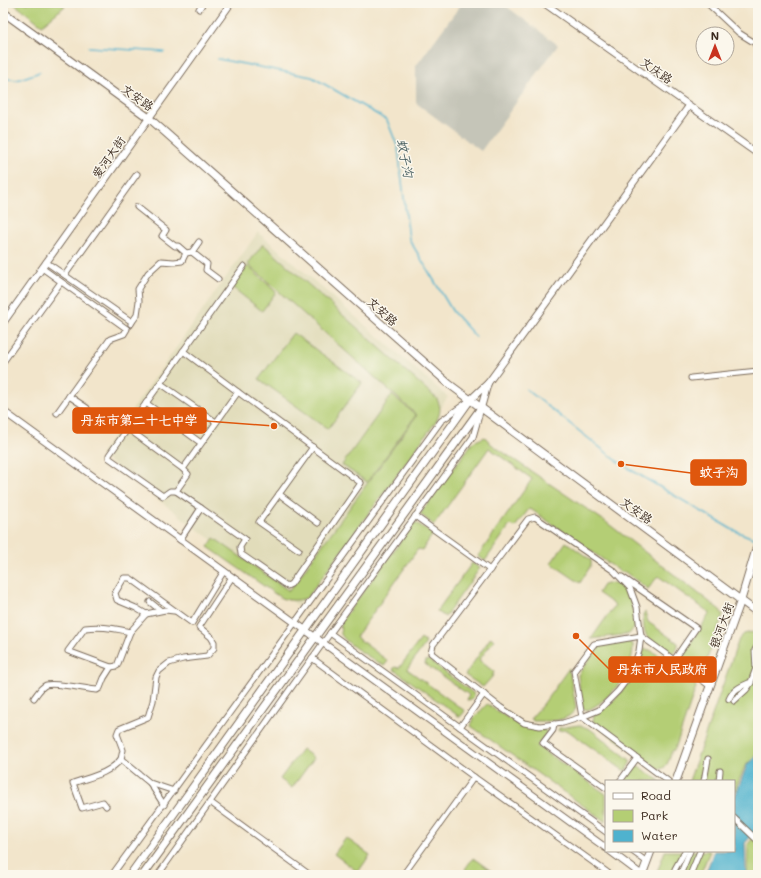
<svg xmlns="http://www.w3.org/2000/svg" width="761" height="878" viewBox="0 0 761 878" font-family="Mali,'LXGW WenKai TC',sans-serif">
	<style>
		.built { fill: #e1dcba }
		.industrial { fill: #c5c5b8 }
		.green { fill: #b4ce74; stroke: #787c49 }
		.water { fill: #4fb2ce; stroke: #456e76 }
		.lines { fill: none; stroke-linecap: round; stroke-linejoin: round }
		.stream { stroke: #4fb2ce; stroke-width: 1.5 }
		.minor-casing { stroke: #7b6b5b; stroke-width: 7 }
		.tertiary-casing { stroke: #7b6b5b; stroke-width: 8 }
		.secondary-casing { stroke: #7b6b5b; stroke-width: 9 }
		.minor { stroke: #fff; stroke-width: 5 }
		.tertiary { stroke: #fff; stroke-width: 6 }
		.secondary { stroke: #fff; stroke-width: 7 }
		.labels { text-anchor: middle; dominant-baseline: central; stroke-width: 3; stroke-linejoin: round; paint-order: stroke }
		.street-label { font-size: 12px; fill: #3b2a1e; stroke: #fbf7ec }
		.water-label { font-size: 13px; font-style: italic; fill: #425a5c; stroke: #fbf7ec }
		.leader { fill: none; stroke: #df570d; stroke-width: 1.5 }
		.callout-dot { fill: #df570d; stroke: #fbf7ec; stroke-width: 1.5 }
		.callout { fill: #df570d; stroke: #df570d; stroke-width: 1.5 }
		.callout-label { font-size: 13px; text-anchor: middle; font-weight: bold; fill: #fff }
	</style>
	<rect width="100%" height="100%" fill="#fbf7ec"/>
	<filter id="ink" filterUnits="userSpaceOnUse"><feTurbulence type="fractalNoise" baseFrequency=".025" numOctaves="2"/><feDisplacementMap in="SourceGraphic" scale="8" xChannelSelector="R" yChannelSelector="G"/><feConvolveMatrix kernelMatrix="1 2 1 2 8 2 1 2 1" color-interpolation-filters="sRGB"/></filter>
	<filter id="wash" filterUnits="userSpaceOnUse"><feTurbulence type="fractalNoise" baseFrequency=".012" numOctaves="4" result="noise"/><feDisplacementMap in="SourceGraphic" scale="16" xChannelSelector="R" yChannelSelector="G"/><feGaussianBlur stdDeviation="0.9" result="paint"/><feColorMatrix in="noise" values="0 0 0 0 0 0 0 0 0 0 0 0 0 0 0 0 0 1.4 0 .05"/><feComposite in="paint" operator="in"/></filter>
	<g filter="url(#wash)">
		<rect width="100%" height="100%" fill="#f2e5cb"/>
		<polygon class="built" points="258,232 448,397 298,606 100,455"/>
		<polygon class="industrial" points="462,3 502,3 558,45 481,151 416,103 416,66"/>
		<g class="green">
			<polygon points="13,3 60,3 65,6 42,25"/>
			<path d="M 263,244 L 436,398 C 441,406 441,411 437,420 L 307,598 C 297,601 290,601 281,598 L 208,547 L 214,538 L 289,591 L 417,415 L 248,264 Z"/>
			<polygon points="248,266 276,292 262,311 232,287"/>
			<polygon points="293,333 362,383 328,429 259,379"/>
			<polygon points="392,395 416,415 367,482 342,465"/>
			<path d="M 485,437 L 491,444 L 606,522 L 720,610 L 723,615 L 704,667 L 702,671 C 692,672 687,665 680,660 L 710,613 L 658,576 L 648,589 L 625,572 L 621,572 L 532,510 L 529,509 L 515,527 L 510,525 L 485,561 L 478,556 L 532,479 L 489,448 L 434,525 L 420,514 L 473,442 Z"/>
			<path d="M 415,522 L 433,534 L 422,550 L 418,549 L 356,637 L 388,661 L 384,666 C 373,659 349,646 342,636 C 339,631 341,625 342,620 Z"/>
			<polygon points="566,542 591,560 591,565 580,583 551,563"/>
			<polygon points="472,563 480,568 445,617 437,611"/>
			<path d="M 611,583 C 615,583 618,583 621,584 C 633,590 634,616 635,627 L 629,634 L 591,639 L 615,605 L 598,593 L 603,585 Z"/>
			<path d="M 645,612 L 648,622 L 678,643 C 678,648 676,651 672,654 L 647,637 L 644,629 L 643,614 Z"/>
			<polygon points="752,632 758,638 758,704 757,709 758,713 758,747 755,756 745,766 734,793 734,781 689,781 739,639 744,634"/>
			<polygon points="491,637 494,640 479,660 494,672 492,677 483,687 465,675"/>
			<polygon points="421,639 426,643 407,669 465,711 460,717 393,669 395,667 399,668"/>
			<path d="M 626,641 L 633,644 C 634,671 611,699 588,710 L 582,708 L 578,675 L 599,645 Z"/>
			<path d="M 645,649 L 650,650 C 662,658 692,674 696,687 L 675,749 L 672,751 C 669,758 668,769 659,769 L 597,726 L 593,721 L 594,715 C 614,704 626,688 635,668 C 639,661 638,653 645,649 Z"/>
			<polygon points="429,660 473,693 474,697 470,701 467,700 469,695 425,664 426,661"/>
			<path d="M 569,668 L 576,708 C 568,723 548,721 533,721 L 531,718 L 544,703 Z"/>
			<path d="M 487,704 C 508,718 520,729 545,730 L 547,732 L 537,746 L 606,794 L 606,822 L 471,726 L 474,718 Z"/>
			<polygon points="579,725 590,729 630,760 630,763 626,770 623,770 567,730 558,731 559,728"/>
			<polygon points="302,749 314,758 292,788 280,779"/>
			<polygon points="635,767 639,767 660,781 624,781"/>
			<polygon points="758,832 758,875 747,875 748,844"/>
			<polygon points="346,838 370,855 358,872 334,854"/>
			<polygon points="665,851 710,851 700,875 656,875"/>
			<polygon points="473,858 494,873 492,875 472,875 465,869"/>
		</g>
		<polygon class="water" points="758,752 758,828 745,843 746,875 705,875 714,851 734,851 734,799 747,765 755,758"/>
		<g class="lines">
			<g class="stream">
				<polyline points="89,47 164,52"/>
				<polyline points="218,59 312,77 387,120 398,148 409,239 453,312 476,337"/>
				<polyline points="3,78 17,80 40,72"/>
				<polyline points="526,389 621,464 733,530 758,540"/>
			</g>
		</g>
	</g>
	<g filter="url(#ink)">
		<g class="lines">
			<g class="minor-casing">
				<g id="minor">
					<polyline points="65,3 70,3"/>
					<polyline points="707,3 739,33 755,43 758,37"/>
					<polyline points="199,9 203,3"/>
					<polyline points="757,44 755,43 758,51"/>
					<polyline points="137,207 166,230 162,236 175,246 178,246 186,253"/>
					<polyline points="192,252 207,264 206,270 218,279"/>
					<polyline points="46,262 132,322 131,324"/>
					<polyline points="42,268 127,329 124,334 110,339 57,413"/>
					<polyline points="65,275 137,174"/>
					<polyline points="132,322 137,315 139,301 138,289 148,273 161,261 174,262 182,261 186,253 192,252 199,242"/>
					<polyline points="183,351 238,392"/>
					<polyline points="3,362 61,282"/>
					<polyline points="691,378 758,371"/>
					<polyline points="160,383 216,422"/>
					<polyline points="69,396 87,408 88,414 109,428 117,427"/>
					<polyline points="146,403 201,443"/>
					<polyline points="127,428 183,469"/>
					<polyline points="176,491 201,508"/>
					<polyline points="279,494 318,523"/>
					<polyline points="415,516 490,570"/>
					<polyline points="180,540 201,508 245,539 240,547 241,554 287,586 291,584 361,483 238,392 183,469 188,474 176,491 170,491 163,496 109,458 109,455 244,266"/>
					<polyline points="299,550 259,522 313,447"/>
					<polyline points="622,577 696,628 674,660"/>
					<polyline points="150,602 160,610"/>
					<polyline points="146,614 165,610 174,611"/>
					<polyline points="330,633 460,727 484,694"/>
					<polygon points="641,636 639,651 631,674 618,691 599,710 582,717 574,671 594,644"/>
					<polyline points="312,658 474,777 611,875"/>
					<polyline points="111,667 117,666 130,632"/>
					<path d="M 34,698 C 37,694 41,687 46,685 C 55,682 86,689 97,690 L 100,688 L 104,678 L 111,667 L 68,651 L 85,628 C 100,626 115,628 130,632 L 146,614 L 136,608 L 117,600 L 115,593 L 124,578 L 130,578 L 192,623 L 224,571"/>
					<path d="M 729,699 C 733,689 742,686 751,682 L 756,668 L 755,650 L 758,645"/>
					<polyline points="734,701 746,690 751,683"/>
					<polyline points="554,724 553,730 543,743 606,788"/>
					<polyline points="460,727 606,832"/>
					<polyline points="620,781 637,758"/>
					<polyline points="668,781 582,717 563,723 540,726 524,723 500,707 431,653 433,645 528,519 535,517 614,571 630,588 637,607 641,636 710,686"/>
					<polyline points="704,781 708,759"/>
					<polyline points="719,781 720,771"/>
					<polyline points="150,783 164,805"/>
					<polyline points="174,791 150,783 121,759 123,750 117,734 119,729 148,717 153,701 156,677 159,671 169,663 183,659 207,656 214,648 214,642 211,637 199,627 232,577"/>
					<polyline points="210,802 310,875"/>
					<path d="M 106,806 L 103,802 L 82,808 L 73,783 C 90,777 109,774 121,759"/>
					<polyline points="734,818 757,840"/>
					<polyline points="632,851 647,862"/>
					<polyline points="112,875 441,421 466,403"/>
					<polyline points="158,875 323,643 473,437 480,412"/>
					<polyline points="403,875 474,777"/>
					<polyline points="674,875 675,869 685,851"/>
					<polyline points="680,875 690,851"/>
					<polyline points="690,875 700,851"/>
				</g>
			</g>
			<g class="tertiary-casing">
				<g id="tertiary">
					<polyline points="544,3 758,154"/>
					<polyline points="3,323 231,3"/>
					<polyline points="488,383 689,106"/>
					<polyline points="470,400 488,383 481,408"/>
					<polyline points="3,411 606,848"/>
					<polyline points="610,851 642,875"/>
				</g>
			</g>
			<g class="secondary-casing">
				<g id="secondary">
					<polyline points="3,12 149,118 449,384 758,613"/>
					<polyline points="676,781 741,600 758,543"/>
					<polyline points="130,875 470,400"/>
					<polyline points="143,875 481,408"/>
					<polyline points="642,875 651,851"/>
				</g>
			</g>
			<use href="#minor" class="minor"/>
			<use href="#tertiary" class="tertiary"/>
			<use href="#secondary" class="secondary"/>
		</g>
	</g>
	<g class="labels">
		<g class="street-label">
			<text transform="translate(657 70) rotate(35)">文庆路</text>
			<text transform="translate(138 97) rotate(36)">文安路</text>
			<text transform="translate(108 157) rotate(-55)">爱河大街</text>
			<text transform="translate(383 311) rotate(42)">文安路</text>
			<text transform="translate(637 510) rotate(36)">文安路</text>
			<text transform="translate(721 625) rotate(-70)">银河大街</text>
		</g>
		<g class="water-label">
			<text transform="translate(406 158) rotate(79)">蚊子沟</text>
		</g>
	</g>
	<path class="leader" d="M274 426L206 421M621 464L691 473M576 636L609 669"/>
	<g class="callout-dot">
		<circle cx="274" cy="426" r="4"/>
		<circle cx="621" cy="464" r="4"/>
		<circle cx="576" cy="636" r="4"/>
	</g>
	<g class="callout">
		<rect x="73" y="408" width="133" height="25" rx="4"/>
		<rect x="691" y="460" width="55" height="25" rx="4"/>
		<rect x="609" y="657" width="107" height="25" rx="4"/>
	</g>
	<g class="callout-label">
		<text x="139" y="425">丹东市第二十七中学</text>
		<text x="719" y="477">蚊子沟</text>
		<text x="662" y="674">丹东市人民政府</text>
	</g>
	<rect width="761" height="878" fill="none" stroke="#fbf7ec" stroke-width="16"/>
	<rect x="605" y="780" width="130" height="72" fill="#fbf7ec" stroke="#aea59a"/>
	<rect x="613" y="793" width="20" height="6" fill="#ffffff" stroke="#aea59a"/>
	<text x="641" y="800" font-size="12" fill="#3b2a1e">Road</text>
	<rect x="613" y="810" width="20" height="12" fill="#b4ce74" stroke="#aea59a"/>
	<text x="641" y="820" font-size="12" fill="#3b2a1e">Park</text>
	<rect x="613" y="830" width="20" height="12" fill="#4fb2ce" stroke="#aea59a"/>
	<text x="641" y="840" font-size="12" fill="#3b2a1e">Water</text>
	<g transform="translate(715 46)"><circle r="19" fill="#fbf7ec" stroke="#aea59a"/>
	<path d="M0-3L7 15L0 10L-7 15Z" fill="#c8321e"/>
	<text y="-6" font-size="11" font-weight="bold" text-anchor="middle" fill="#3b2a1e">N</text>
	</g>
</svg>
